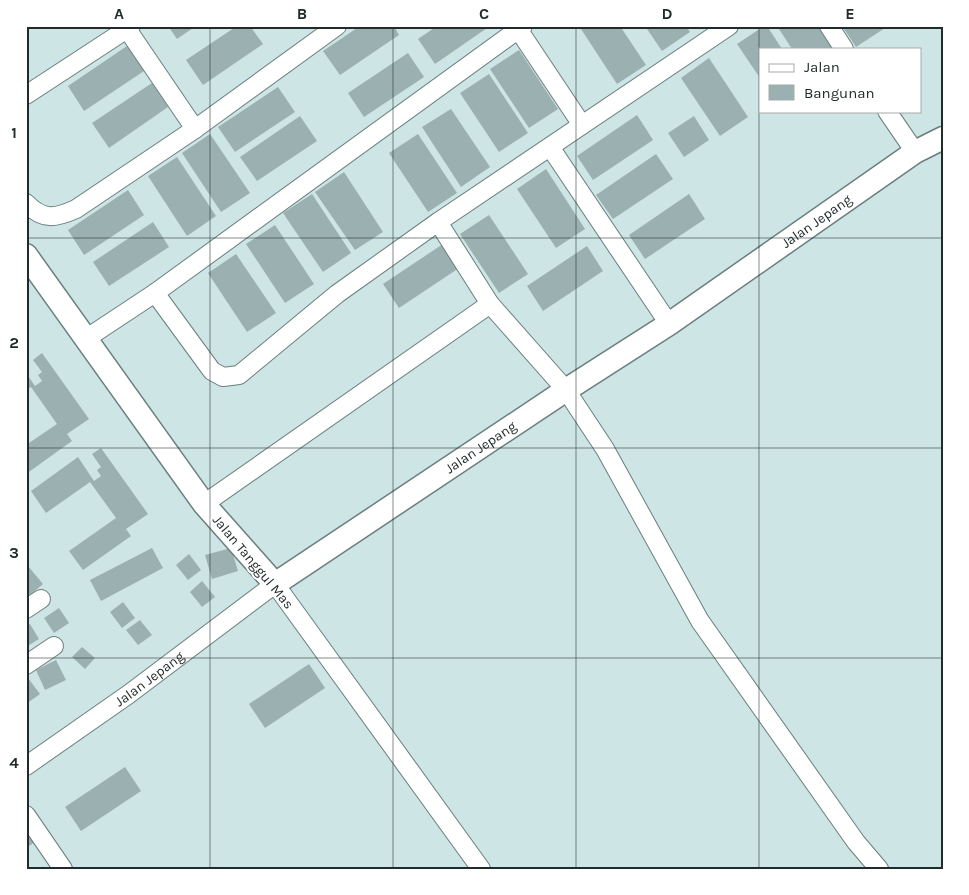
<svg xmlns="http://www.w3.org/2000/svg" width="969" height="895" viewBox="0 0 969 895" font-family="Karla,sans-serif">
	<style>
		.building { fill: #9bb1b1 }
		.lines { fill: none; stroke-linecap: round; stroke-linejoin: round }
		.minor-casing { stroke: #697e7e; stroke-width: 20 }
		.tertiary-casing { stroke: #697e7e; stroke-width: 25 }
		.minor { stroke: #fff; stroke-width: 18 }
		.tertiary { stroke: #fff; stroke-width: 22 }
		.grid { fill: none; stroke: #222b2b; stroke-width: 1; stroke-opacity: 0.55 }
		.labels { text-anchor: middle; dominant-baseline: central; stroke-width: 4; stroke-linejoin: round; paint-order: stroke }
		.street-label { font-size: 14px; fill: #222b2b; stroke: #fff }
		.neatline { fill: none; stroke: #222b2b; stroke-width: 2 }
		.grid-label { font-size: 16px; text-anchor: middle; font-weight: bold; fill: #222b2b }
	</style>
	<rect width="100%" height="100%" fill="#cee5e5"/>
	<g class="building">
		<polygon points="168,26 196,26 177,39"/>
		<polygon points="237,26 250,26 263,44 203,85 186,60"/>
		<polygon points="360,26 394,26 399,35 340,75 323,51"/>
		<polygon points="437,26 490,26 435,64 418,39"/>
		<polygon points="579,26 620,26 646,65 617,84"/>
		<polygon points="645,26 686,26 690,32 662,51"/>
		<polygon points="764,26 767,26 782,49 760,49 760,78 737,44"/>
		<polygon points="777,26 818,26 833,49 792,49"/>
		<polygon points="842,26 884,26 885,28 856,47"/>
		<polygon points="127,46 144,71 84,111 68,86"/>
		<polygon points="519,50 558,109 529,128 490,69"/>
		<polygon points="408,53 424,77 364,117 348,93"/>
		<polygon points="709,58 748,117 720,136 681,78"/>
		<polygon points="489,74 528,133 499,152 460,93"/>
		<polygon points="152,83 168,107 109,148 92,123"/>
		<polygon points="278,87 295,112 235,152 218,127"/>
		<polygon points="451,109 490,167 461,187 422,127"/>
		<polygon points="637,115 653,140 593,180 577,156"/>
		<polygon points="300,116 317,141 257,181 240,157"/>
		<polygon points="694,116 709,140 684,157 668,133"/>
		<polygon points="210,134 250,193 221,212 182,153"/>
		<polygon points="418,134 457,193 428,212 389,153"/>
		<polygon points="656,154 673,179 613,219 596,195"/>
		<polygon points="177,157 216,216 187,236 148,176"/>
		<polygon points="546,169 585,229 556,248 517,189"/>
		<polygon points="344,172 383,232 355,250 315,192"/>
		<polygon points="128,190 144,215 84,255 68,230"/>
		<polygon points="312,194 351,253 323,272 283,213"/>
		<polygon points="689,194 705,219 645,259 629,235"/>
		<polygon points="489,215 528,274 499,293 460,234"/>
		<polygon points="153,222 169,247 109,286 93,262"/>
		<polygon points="275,225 314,284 285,303 246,244"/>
		<polygon points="443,244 459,268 399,308 383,284"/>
		<polygon points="587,246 603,271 543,311 527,286"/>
		<polygon points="236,254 276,313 247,332 208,273"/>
		<polygon points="42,353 89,419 67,434 72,441 26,474 26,445 57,424 31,387 26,390 26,373 35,386 42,381 38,375 42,372 33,360"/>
		<polygon points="101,448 148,514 126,529 131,536 83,570 69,551 116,518 90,482 46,513 31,491 78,457 94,481 101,476 97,470 101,467 92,454"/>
		<polygon points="152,548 163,568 101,601 90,580"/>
		<polygon points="231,548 238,571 212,579 205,555"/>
		<polygon points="189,554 201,570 188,580 176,565"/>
		<polygon points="28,566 43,584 30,595 26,590 26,567"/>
		<polygon points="202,581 215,597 202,607 190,592"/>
		<polygon points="123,602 135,618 122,628 110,612"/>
		<polygon points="59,608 69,623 54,633 44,618"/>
		<polygon points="140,620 152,635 138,645 126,630"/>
		<polygon points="30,624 39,639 26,647 26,626"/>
		<polygon points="82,647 95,658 85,669 72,657"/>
		<polygon points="56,660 66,680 45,690 36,670"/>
		<polygon points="309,664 325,688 265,728 249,704"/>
		<polygon points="28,678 40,694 26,704 26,679"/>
		<polygon points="125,767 141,791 81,831 65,807"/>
		<polygon points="26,828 35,842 26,848"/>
	</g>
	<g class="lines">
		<g class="minor-casing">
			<g id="minor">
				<polyline points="131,26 127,29 195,129"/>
				<polyline points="516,26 582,125"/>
				<polyline points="829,26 844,49"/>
				<polyline points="26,95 127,29"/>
				<polyline points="887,111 915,152"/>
				<polyline points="550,147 669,324"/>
				<path d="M 26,203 C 43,221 56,218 76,209 L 195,129 L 337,26"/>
				<polyline points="438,222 490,304 566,390 605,449 700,621 856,842 879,869"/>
				<polyline points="155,293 212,371 223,377 239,375 337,294 438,222 729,26"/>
				<polyline points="87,338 155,293 523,26"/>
				<polyline points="204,504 490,304"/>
				<polyline points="26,609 41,599"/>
				<polyline points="26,665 54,646"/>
				<path id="s1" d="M 26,766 L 129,694 L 275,584 L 481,869"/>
				<polyline points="26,815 63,869"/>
			</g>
		</g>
		<g class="tertiary-casing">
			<g id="tertiary">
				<path id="s2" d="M 26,255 L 204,504 L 275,584 L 566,390 L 669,324 L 915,152 L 943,138"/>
			</g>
		</g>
		<use href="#minor" class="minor"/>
		<use href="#tertiary" class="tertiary"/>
	</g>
	<path class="grid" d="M 210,26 L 210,869M 393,26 L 393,869M 576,26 L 576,869M 759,26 L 759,869M 26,238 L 943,238M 26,448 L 943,448M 26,658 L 943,658"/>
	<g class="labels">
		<g class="street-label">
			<text stroke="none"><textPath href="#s2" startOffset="1065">Jalan Jepang</textPath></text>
			<text stroke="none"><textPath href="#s2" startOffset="660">Jalan Jepang</textPath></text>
			<text transform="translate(253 562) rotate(50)">Jalan Tanggul Mas</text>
			<text stroke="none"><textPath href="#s1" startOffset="151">Jalan Jepang</textPath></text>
		</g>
	</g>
	<rect width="969" height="895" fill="none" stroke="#ffffff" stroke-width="55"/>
	<rect x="759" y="48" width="162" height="65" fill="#ffffff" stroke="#a7aaaa"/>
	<rect x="769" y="64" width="25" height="8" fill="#ffffff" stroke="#a7aaaa"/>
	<text x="804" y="72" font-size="15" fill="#222b2b">Jalan</text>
	<rect x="769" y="85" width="25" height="15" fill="#9bb1b1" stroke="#a7aaaa"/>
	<text x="804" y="98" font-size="15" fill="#222b2b">Bangunan</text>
	<rect x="28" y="28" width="914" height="840" class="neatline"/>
	<g class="grid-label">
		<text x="119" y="19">A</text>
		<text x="302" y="19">B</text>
		<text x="484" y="19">C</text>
		<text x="667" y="19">D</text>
		<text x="850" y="19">E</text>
		<text x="14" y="138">1</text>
		<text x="14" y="348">2</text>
		<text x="14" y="558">3</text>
		<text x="14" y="768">4</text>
	</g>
</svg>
